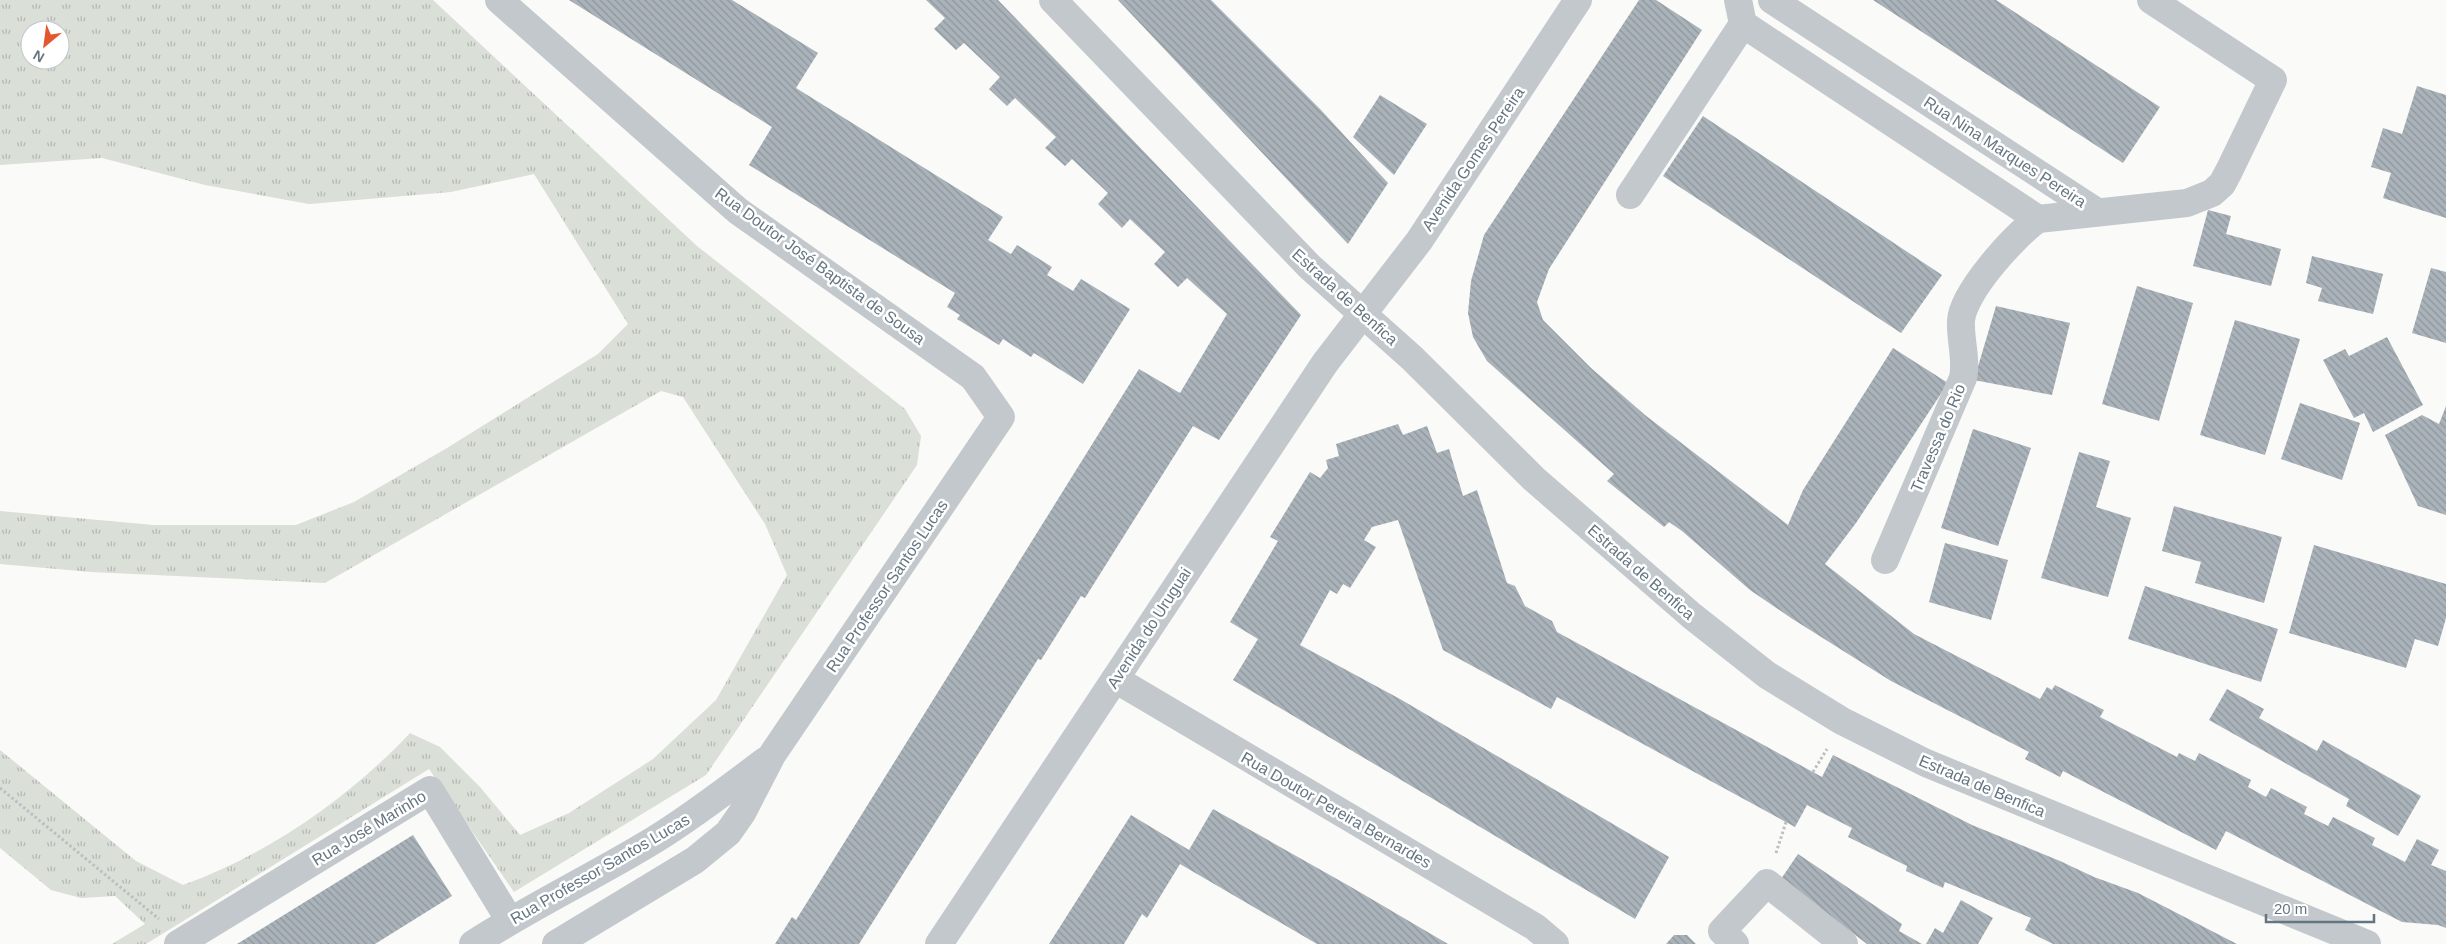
<svg xmlns="http://www.w3.org/2000/svg" width="2446" height="944" viewBox="0 0 2446 944" font-family="Arial,sans-serif">
	<style>
		.grass { fill: url(#grass-tufts); fill-rule: evenodd }
		.building { fill: url(#building-back-hatch) }
		.lines { fill: none; stroke-linecap: round; stroke-linejoin: round }
		.path { stroke: #bbbfc2; stroke-width: 3; stroke-dasharray: 2.5 2.5; stroke-linecap: butt }
		.minor { stroke: #c3c8cc; stroke-width: 28 }
		.tertiary { stroke: #c3c8cc; stroke-width: 28 }
		.labels { text-anchor: middle; dominant-baseline: central; stroke-width: 5; stroke-linejoin: round; paint-order: stroke }
		.street-label { font-size: 16px; fill: #657683; stroke: #fff }
	</style>
	<defs>
		<pattern id="grass-tufts" width="24" height="20" patternUnits="userSpaceOnUse" patternTransform="scale(1.25)"><rect width="24" height="20" fill="#dadfd7"/><path d="M3 7l-1-3M5 7V3M7 7l1-3M15 17l-1-3M17 17v-4M19 17l1-3" fill="none" stroke="#b4b9b4"/></pattern>
		<pattern id="building-back-hatch" width="6" height="6" patternUnits="userSpaceOnUse" patternTransform="scale(1.25)"><rect width="6" height="6" fill="#aab3b9"/><path d="M-1 5l2 2M0 0l6 6M5-1l2 2" fill="none" stroke="#8e969c"/></pattern>
	</defs>
	<rect width="100%" height="100%" fill="#fafaf8"/>
	<path class="grass" d="M 0,0 L 433,0 L 697,246 L 905,409 L 921,436 L 917,465 L 706,775 L 514,892 L 429,769 L 146,944 L 112,944 L 145,924 L 115,896 L 81,898 L 51,890 L 0,848 L 0,750 L 136,861 L 183,885 C 267,855 349,798 410,733 L 440,747 L 480,787 L 520,835 L 569,813 L 653,759 L 716,700 L 787,575 L 765,524 L 683,397 L 661,391 L 325,583 L 91,572 L 0,564 L 0,511 L 153,525 L 296,525 L 354,502 L 447,448 L 598,354 L 628,324 L 534,174 L 451,192 L 309,204 L 205,185 L 102,158 L 0,165 ZM 30,30 L 60,30 L 60,60 L 30,60 Z"/>
	<g class="building">
		<polygon points="569,0 732,0 818,53 796,88 1003,217 988,240 1011,254 1017,245 1052,267 1047,275 1073,291 1081,279 1130,309 1083,384 1034,353 1031,357 1003,339 999,345 957,319 960,315 947,307 955,293 749,165 772,127"/>
		<polygon points="926,0 998,0 1301,315 1219,440 1193,426 1085,598 1081,596 1041,660 1038,659 859,944 775,944 792,917 796,920 1139,369 1180,393 1227,314 1187,278 1178,287 1154,264 1165,252 1130,219 1122,228 1098,204 1108,193 1072,159 1065,166 1045,148 1056,137 1015,98 1007,106 989,89 1000,77 964,43 956,50 934,29 945,18"/>
		<polygon points="1118,0 1211,0 1321,110 1388,183 1348,244"/>
		<polygon points="1639,0 1656,0 1702,30 1549,269 1537,302 1543,320 1591,368 1645,415 1788,525 1803,490 1893,348 1948,383 1856,523 1825,564 1914,634 2040,699 2047,687 2052,690 2055,685 2104,710 2100,717 2177,757 2179,753 2195,761 2199,753 2251,780 2248,787 2266,797 2271,788 2307,807 2304,814 2328,826 2333,817 2375,838 2372,845 2405,862 2417,839 2439,850 2431,865 2446,871 2446,928 2438,925 2402,922 2226,831 2216,850 2063,771 2060,777 2025,759 2029,752 1891,681 1791,618 1750,590 1682,531 1669,522 1664,527 1607,481 1614,474 1487,361 1473,337 1468,313 1471,281 1484,235"/>
		<polygon points="1873,0 1996,0 2160,107 2123,163"/>
		<polygon points="2417,86 2446,95 2446,218 2383,198 2391,173 2371,167 2383,128 2402,134"/>
		<polygon points="1380,95 1427,124 1394,175 1353,137"/>
		<polygon points="1703,116 1942,275 1901,333 1663,176"/>
		<polygon points="2208,210 2231,216 2226,234 2281,249 2271,286 2193,266"/>
		<polygon points="2312,256 2383,274 2373,314 2318,301 2322,288 2306,283"/>
		<polygon points="2431,268 2446,272 2446,343 2412,333"/>
		<polygon points="2137,286 2193,303 2159,421 2102,404"/>
		<polygon points="1996,306 2070,323 2052,395 1974,380"/>
		<polygon points="2235,320 2300,339 2265,455 2200,435"/>
		<polygon points="2387,337 2423,405 2373,432 2364,413 2354,418 2323,360 2345,349 2349,356"/>
		<polygon points="2300,403 2360,423 2342,480 2281,459"/>
		<polygon points="2446,406 2446,515 2418,506 2385,435 2422,415 2439,424"/>
		<polygon points="1398,424 1403,435 1427,426 1437,453 1449,449 1463,496 1477,490 1507,583 1515,586 1525,606 1552,621 1557,632 1822,777 1833,755 1972,825 2060,861 2094,877 2138,893 2237,944 2053,944 2025,930 2031,918 1945,882 1943,888 1906,871 1907,866 1848,837 1852,828 1807,805 1795,827 1557,697 1551,709 1443,650 1398,520 1372,527 1364,540 1376,547 1350,588 1343,584 1337,594 1330,590 1300,645 1400,699 1669,857 1635,919 1233,680 1258,639 1230,622 1278,541 1270,537 1310,472 1320,478 1328,468 1326,460 1339,456 1336,444"/>
		<polygon points="1973,429 2031,448 1998,546 1941,528"/>
		<polygon points="2079,452 2110,461 2096,507 2131,518 2108,597 2041,578"/>
		<polygon points="2174,506 2282,537 2264,603 2195,583 2201,562 2162,551"/>
		<polygon points="1945,543 2008,560 1991,620 1929,602"/>
		<polygon points="2314,545 2446,584 2446,618 2438,646 2415,639 2406,668 2289,633"/>
		<polygon points="2145,586 2278,629 2261,682 2128,639"/>
		<polygon points="2227,689 2264,709 2259,718 2317,751 2323,740 2421,796 2398,836 2346,806 2349,799 2209,720"/>
		<polygon points="1213,809 1351,887 1448,944 1317,944 1180,864 1147,918 1142,914 1124,944 1049,944 1131,815 1189,850"/>
		<polygon points="413,835 452,896 375,944 237,944"/>
		<polygon points="1798,854 1902,924 1899,931 1922,944 1867,944 1781,879"/>
		<polygon points="1961,900 1993,918 1978,944 1926,944 1935,928 1943,933"/>
		<polygon points="1674,935 1687,935 1696,944 1666,944"/>
	</g>
	<g class="lines">
		<g class="path">
			<polyline points="1813,772 1827,749"/>
			<polyline points="0,788 159,919"/>
			<polyline points="1776,853 1786,822"/>
		</g>
		<g class="minor">
			<polyline points="499,0 738,211 973,377 1001,417 772,755 742,813 728,833 695,860 556,944"/>
			<polyline points="1738,0 1743,24 2038,219 2187,203 2212,193 2222,184 2229,171 2273,80 2151,0"/>
			<polyline points="1772,0 2097,212"/>
			<polyline points="1630,195 1743,24"/>
			<path d="M 1885,560 L 1963,378 C 1967,359 1960,340 1961,321 C 1962,293 2015,235 2038,219"/>
			<polyline points="1115,679 1535,927 1555,944"/>
			<polyline points="178,944 430,790 510,921"/>
			<path d="M 473,944 C 532,906 595,876 654,840 C 693,816 729,788 765,761"/>
			<polyline points="1735,944 1722,931 1767,883 1844,944"/>
		</g>
		<g class="tertiary">
			<polyline points="1053,0 1310,267 1412,358 1534,479 1692,616 1767,675 1842,721 1926,763 2367,944"/>
			<polyline points="939,944 1325,363 1419,241 1578,0"/>
		</g>
	</g>
	<g class="labels">
		<g class="street-label">
			<text transform="translate(2005 152) rotate(33)">Rua Nina Marques Pereira</text>
			<text transform="translate(1473 159) rotate(-56)">Avenida Gomes Pereira</text>
			<text transform="translate(820 266) rotate(36)">Rua Doutor José Baptista de Sousa</text>
			<text transform="translate(1345 297) rotate(42)">Estrada de Benfica</text>
			<text transform="translate(1938 438) rotate(-67)">Travessa do Rio</text>
			<text transform="translate(1641 572) rotate(41)">Estrada de Benfica</text>
			<text transform="translate(887 586) rotate(-56)">Rua Professor Santos Lucas</text>
			<text transform="translate(1149 628) rotate(-57)">Avenida do Uruguai</text>
			<text transform="translate(1982 786) rotate(23)">Estrada de Benfica</text>
			<text transform="translate(1336 810) rotate(30)">Rua Doutor Pereira Bernardes</text>
			<text transform="translate(369 828) rotate(-31)">Rua José Marinho</text>
			<text transform="translate(600 869) rotate(-30)">Rua Professor Santos Lucas</text>
		</g>
	</g>
	<g transform="translate(45 45) rotate(209)"><circle r="24" fill="#ffffff" stroke="#c1c8cd"/>
	<path d="M0-4L9 19L0 12L-9 19Z" fill="#e4572e"/>
	<text y="-8" font-size="14" font-weight="bold" text-anchor="middle" fill="#657683">N</text>
	</g>
	<path d="M2266 914v8h108v-8" fill="none" stroke="#657683" stroke-width="2.5"/>
	<text x="2274" y="914" font-size="15" fill="#657683" stroke="#ffffff" stroke-width="4" paint-order="stroke">20 m</text>
</svg>
